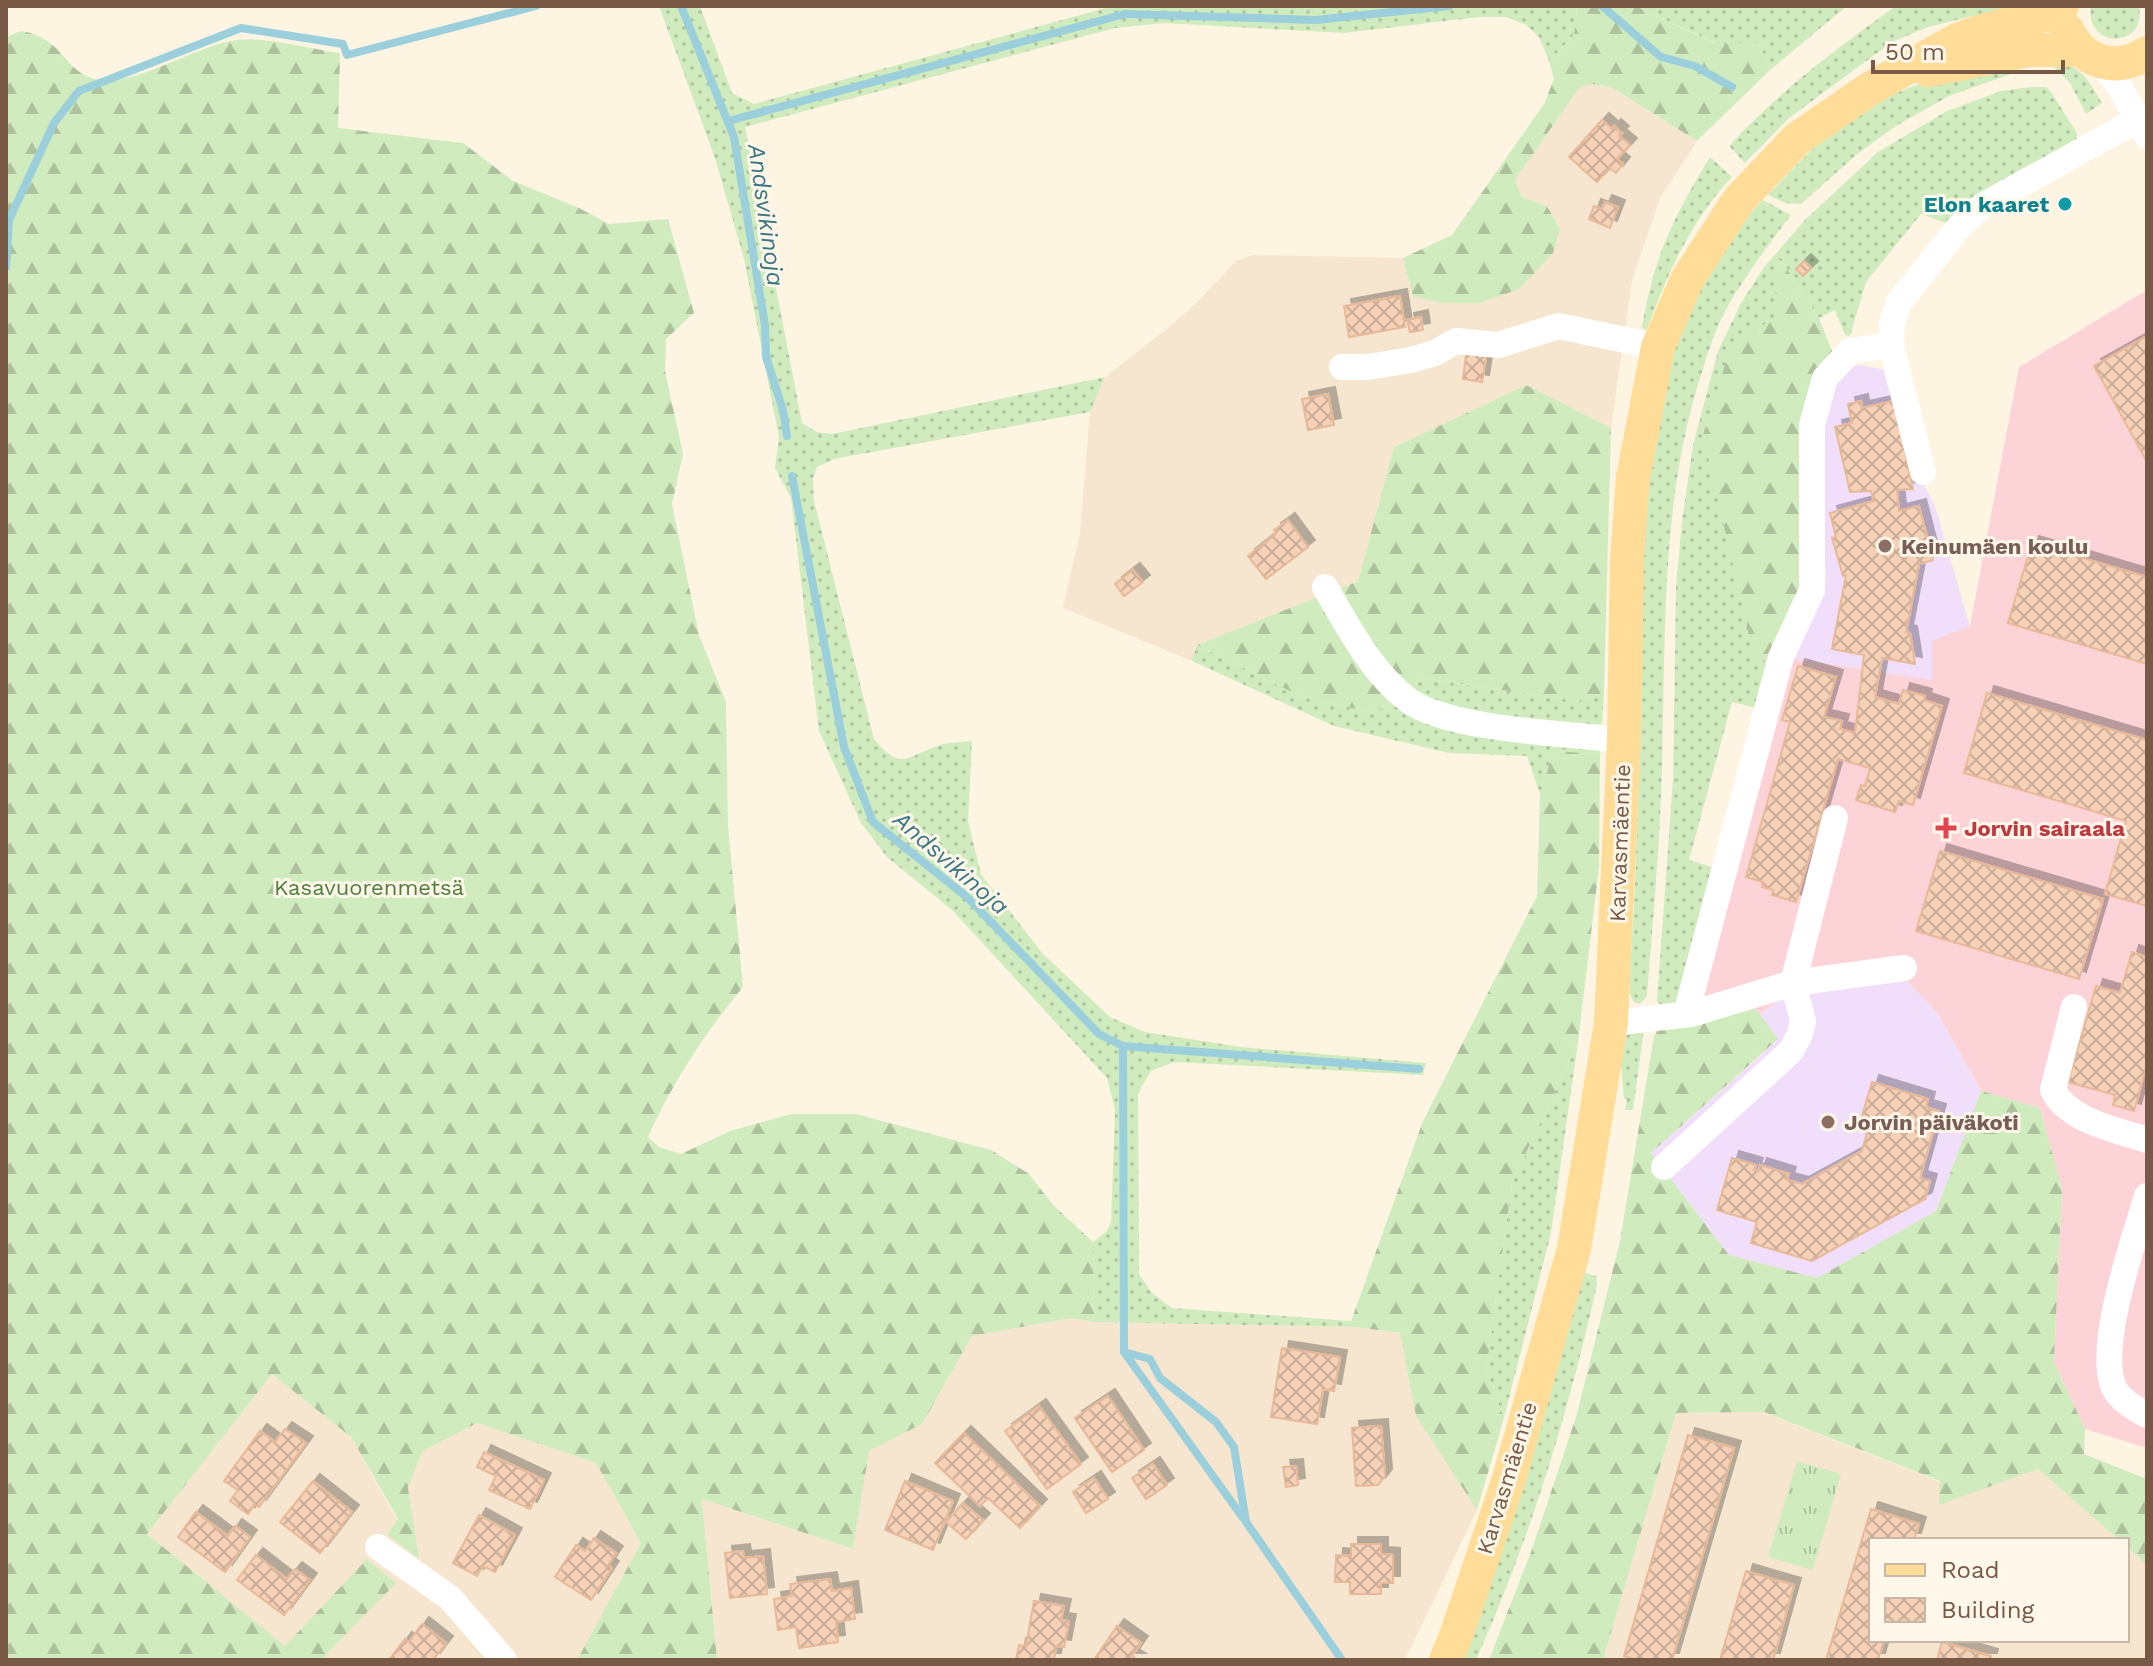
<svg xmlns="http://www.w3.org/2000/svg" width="2153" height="1666" viewBox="0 0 2153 1666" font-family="'Work Sans',sans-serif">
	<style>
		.residential { fill: #f6e6cf }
		.education { fill: #f1defa }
		.medical { fill: #fcd4d8 }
		.grass { fill: url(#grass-dots) }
		.forest { fill: url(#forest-firs) }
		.park { fill: url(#park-tufts) }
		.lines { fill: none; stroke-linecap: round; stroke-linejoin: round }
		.stream { stroke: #9acfdb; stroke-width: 8 }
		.building { fill: url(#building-cross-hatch); stroke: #e9b897; stroke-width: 2; filter: url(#shadow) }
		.minor { stroke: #fff; stroke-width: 26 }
		.major { stroke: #ffdc97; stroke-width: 34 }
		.culture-dot { fill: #0f9aa8; stroke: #fff7e9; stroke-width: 3 }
		.education-dot { fill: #8d6e63; stroke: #fff7e9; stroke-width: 3 }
		.health-dot { fill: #e0444e; stroke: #fff7e9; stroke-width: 3 }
		.labels { text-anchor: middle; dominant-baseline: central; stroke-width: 6; stroke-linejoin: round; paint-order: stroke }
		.culture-label { font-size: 22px; font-weight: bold; fill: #0d838f; stroke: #fff7e9; text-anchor: end }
		.education-label { font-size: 22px; font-weight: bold; fill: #785e54; stroke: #fff7e9; text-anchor: start }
		.health-label { font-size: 22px; font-weight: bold; fill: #be3a42; stroke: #fff7e9; text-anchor: start }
		.street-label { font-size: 22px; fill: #775946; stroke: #fff7e9 }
		.park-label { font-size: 22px; fill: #4e7e3e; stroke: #fff7e9 }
		.water-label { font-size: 24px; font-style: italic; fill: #3c7785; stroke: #fff7e9 }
	</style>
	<defs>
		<pattern id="grass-dots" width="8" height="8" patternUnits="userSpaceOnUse" patternTransform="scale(2)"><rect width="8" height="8" fill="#d0ecbf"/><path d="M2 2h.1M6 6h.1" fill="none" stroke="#aec29d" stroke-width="1.8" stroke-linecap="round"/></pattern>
		<pattern id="forest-firs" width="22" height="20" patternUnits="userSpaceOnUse" patternTransform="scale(2)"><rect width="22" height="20" fill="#d0ecbf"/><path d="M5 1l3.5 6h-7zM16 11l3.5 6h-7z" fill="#aec29d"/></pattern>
		<pattern id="park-tufts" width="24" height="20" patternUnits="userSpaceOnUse" patternTransform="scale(2)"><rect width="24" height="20" fill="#d0ecbf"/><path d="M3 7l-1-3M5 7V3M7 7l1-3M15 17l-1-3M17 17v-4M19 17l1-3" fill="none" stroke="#aec29d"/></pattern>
		<pattern id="building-cross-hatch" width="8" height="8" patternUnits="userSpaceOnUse" patternTransform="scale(2)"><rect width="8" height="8" fill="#f5d2b7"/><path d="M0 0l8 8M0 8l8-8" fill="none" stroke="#cbad97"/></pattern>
		<filter id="shadow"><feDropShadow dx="7" dy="-7" stdDeviation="0" flood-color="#0004"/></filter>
	</defs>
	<rect width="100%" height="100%" fill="#fef4e2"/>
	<g class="residential">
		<polygon points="1592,84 1611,87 1697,141 1660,198 1632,280 1611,428 1526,385 1394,447 1358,581 1197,645 1192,661 1063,608 1080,533 1090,412 1105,377 1168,328 1199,300 1236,261 1253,255 1403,258 1413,296 1547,206 1522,197 1515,180 1579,88"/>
		<polygon points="1072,1318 1094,1322 1355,1327 1400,1333 1477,1510 1405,1660 717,1660 702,1499 852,1549 869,1451 922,1424 972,1336"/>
		<polygon points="272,1374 351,1437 418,1558 408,1488 422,1452 477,1423 596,1463 641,1543 577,1660 321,1660 395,1583 368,1560 285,1647 146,1533"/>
		<polygon points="1763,1412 1940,1482 1940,1504 2038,1469 2119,1540 1871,1540 1871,1640 2127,1640 2127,1547 2147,1565 2147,1660 1603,1660 1676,1413"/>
	</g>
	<g class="education">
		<polygon points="1860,365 1885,370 1917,472 1935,506 1970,627 1933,681 1790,658 1826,579 1817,433 1826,392 1848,367"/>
		<polygon points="1857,976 1906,980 1937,1012 1981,1091 1936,1211 1817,1279 1729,1255 1651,1153 1778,1040 1760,1014 1779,1000"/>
	</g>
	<polygon class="medical" points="2147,290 2147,1448 2085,1429 2054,1362 2062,1189 2040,1108 1981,1091 1937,1012 1906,980 1857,976 1779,1000 1760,1014 1746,1001 1693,1018 1790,658 1932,680 1932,641 1970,626 2019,367"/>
	<g class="grass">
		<path d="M 659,6 L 700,6 L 732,93 L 754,104 L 1113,6 L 1577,6 L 1574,35 L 1549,61 L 1539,37 L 1526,25 L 1506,17 L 1480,17 L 1344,33 L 1164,23 L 1115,28 L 745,127 L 802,423 L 817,432 L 832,434 L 1105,377 L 1090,412 L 834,459 L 817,467 L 813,478 L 814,501 L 874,739 C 903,773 906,756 940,745 C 950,742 962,742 972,741 L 968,821 L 981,874 L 1042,953 L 1110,1017 L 1145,1032 L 1241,1047 L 1426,1063 L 1423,1075 L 1174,1062 L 1151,1071 L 1138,1093 L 1139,1274 L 1153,1294 L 1172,1308 L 1351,1321 L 1355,1327 L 1094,1322 L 1093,1242 L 1106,1232 L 1111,1223 L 1115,1110 L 1107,1078 L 952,910 L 887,857 L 861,823 L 819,731 L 791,498 L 775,468 L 779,437 L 744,259 L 715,158 Z"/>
		<polygon points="1635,6 1847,6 1770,70 1759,43 1715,43"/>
		<path d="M 1896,6 L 2006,8 L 1928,27 L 1892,42 L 1789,118 L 1745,163 L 1729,146 C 1778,92 1837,48 1896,6 Z"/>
		<path d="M 2091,6 L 2139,6 C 2147,50 2084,49 2091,6 Z"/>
		<path d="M 2047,60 C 2080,64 2086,76 2102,103 L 2086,114 L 2070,83 Z"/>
		<path d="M 1959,69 L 2018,69 L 2014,73 L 1949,96 L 1896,126 L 1856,155 L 1801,204 L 1785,203 L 1768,195 C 1791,171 1813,146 1840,125 C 1874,99 1919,84 1959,69 Z"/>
		<polygon points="2031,87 2046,87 2051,92 2077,133 2077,140 1948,224 1921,214 1866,282 1850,336 1845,335 1835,310 1819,318 1785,266 1778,259 1774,317 1730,351 1771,663 1756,708 1732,702 1689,860 1712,867 1680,1004 1664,1007 1657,1002 1673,779 1676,587 1682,521 1693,445 1718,351 1741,303 1765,266 1805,220 1878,152 1947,111 2001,91"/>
		<path d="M 1710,157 L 1732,177 C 1690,221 1667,276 1646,331 L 1642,327 C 1654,256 1673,218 1710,157 Z"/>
		<path d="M 1763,200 L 1791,215 C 1769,244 1747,273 1729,304 C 1717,325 1709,349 1702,372 C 1660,500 1666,634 1662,767 C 1660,843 1653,920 1647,996 L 1640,1004 L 1634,1002 L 1630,995 L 1629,981 C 1636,894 1638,808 1639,721 C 1641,546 1631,334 1763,200 Z"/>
		<polygon points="1197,645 1302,697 1374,713 1423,678 1577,701 1604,693 1600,754 1554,752 1540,794 1527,756 1449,753 1334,726 1192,661"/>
		<polygon points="1644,1029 1633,1110 1625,1110 1627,1100 1624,1099 1620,1055 1624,1037 1634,1030"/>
		<polygon points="1578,1042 1551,1233 1504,1418 1486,1371 1512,1183"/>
		<path d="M 1581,1272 L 1596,1276 L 1597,1285 C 1568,1414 1530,1539 1476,1660 L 1459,1660 Z"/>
	</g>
	<g class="forest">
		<polygon points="1577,6 1635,6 1714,43 1759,43 1770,70 1697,141 1611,87 1592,84 1579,88 1515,180 1522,197 1547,206 1560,229 1553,253 1519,289 1480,303 1442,303 1413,296 1403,258 1452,235 1544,104 1554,79 1549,61 1574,35"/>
		<path d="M 21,31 C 65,37 64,76 101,80 C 137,85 198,45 236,40 C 264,36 311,49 340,53 L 338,128 L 463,143 L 513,181 L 579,208 L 609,224 L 668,219 L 694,313 L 666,339 L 665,371 L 683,454 L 672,504 L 699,635 L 726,702 L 728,825 L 743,987 C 704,1034 673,1082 648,1137 L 659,1147 L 681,1154 L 730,1131 L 791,1114 L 856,1114 L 991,1150 L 1029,1174 L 1053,1205 L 1093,1242 L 1094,1322 L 1072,1318 L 972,1336 L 922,1424 L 869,1451 L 853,1549 L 702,1499 L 717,1660 L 577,1660 L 641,1543 L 596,1463 L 477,1423 L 422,1452 L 408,1488 L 419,1559 L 387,1534 L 398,1519 L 351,1437 L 272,1374 L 147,1534 L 285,1646 L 367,1559 L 396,1583 L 321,1660 L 6,1660 L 6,37 Z"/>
		<polygon points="1777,259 1785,266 1819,318 1834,356 1803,589 1771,663 1754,657 1703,435 1730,350 1774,317"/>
		<polygon points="1526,385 1611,428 1604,693 1577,701 1423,678 1374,713 1302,697 1197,645 1358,581 1394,447"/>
		<polygon points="1554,751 1600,754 1599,867 1578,1042 1512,1183 1486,1371 1504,1418 1477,1510 1416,1416 1400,1333 1355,1327 1351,1321 1423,1121 1537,896 1540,794"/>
		<polygon points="1746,1001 1760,1014 1778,1039 1651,1153 1729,1255 1817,1278 1936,1211 1981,1091 2040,1108 2062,1189 2054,1362 2085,1429 2084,1454 2147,1479 2147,1565 2127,1547 2127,1540 2119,1540 2038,1469 1939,1505 1940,1481 1764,1412 1676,1413 1603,1660 1489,1660 1532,1549 1577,1414 1620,1241 1654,1036 1658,1030"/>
	</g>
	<polygon class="park" points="1797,1461 1841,1474 1813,1570 1768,1557"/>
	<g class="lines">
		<g class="stream">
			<polyline points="681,6 734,137 765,325 766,357 783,410 787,436"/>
			<polyline points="1602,6 1661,57 1695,66 1732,87"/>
			<polyline points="728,121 1125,14 1316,20 1449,6"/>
			<polyline points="6,267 9,220 54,123 79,91 241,28 343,44 347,55 536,6"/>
			<polyline points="792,476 844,747 873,822 967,897 1099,1034 1123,1046 1419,1069"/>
			<polyline points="1123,1046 1124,1352 1150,1359 1160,1378 1216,1422 1234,1447 1246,1522 1342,1660"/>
			<polyline points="1124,1352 1243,1518"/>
		</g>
	</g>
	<g class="building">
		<polygon points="1602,120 1612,129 1614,126 1622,133 1619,136 1630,145 1617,159 1623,164 1616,173 1609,168 1597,182 1569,157"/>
		<polygon points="1605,202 1618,207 1610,228 1589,219 1594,206 1602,209"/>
		<polygon points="1804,261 1811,268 1803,276 1796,269"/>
		<polygon points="1400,296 1405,327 1349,337 1344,306"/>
		<polygon points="1421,317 1423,330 1410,332 1407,320"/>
		<polygon points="2147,336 2147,462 2094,366"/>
		<polygon points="1467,347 1487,351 1482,382 1463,379"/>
		<polygon points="1328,394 1334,425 1308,430 1302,399"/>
		<polygon points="1861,401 1862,408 1894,401 1913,489 1897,490 1899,511 1919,506 1933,560 1919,564 1906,632 1910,633 1915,664 1882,658 1875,697 1899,704 1903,690 1925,696 1924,700 1942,706 1913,805 1899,801 1895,812 1856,800 1861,785 1865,786 1870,768 1838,759 1796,902 1772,895 1773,890 1762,887 1763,882 1746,877 1790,722 1782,720 1798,666 1836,677 1824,717 1842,721 1840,729 1855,733 1864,655 1832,649 1846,575 1843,576 1832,538 1836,537 1830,513 1874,501 1871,491 1850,492 1835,427 1852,423 1848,404"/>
		<polygon points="1288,520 1308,547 1266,579 1248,556 1276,534 1274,530"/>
		<polygon points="2032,543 2147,577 2147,664 2008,623"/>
		<polygon points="1133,570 1143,582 1124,596 1115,584"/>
		<polygon points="1987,693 2147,740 2147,906 2105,894 2126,821 1964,773"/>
		<polygon points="1940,851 2103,899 2079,979 1916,931"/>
		<polygon points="2132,952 2147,957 2147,1064 2134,1111 2113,1105 2115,1095 2068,1082 2096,986 2120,993"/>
		<polygon points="1872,1082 1928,1099 1926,1107 1939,1111 1920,1178 1930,1181 1925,1199 1812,1261 1751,1243 1757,1222 1717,1210 1732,1158 1756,1165 1754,1170 1758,1171 1760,1165 1789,1174 1787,1180 1802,1184 1862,1151 1867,1133 1858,1130"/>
		<polygon points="1282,1348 1340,1357 1334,1391 1323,1389 1317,1424 1271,1417"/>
		<polygon points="1108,1396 1144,1450 1112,1472 1075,1418"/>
		<polygon points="1039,1406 1081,1464 1047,1489 1005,1431"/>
		<polygon points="1381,1426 1385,1476 1378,1485 1356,1486 1352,1428"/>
		<polygon points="285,1429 306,1443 259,1507 255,1504 248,1514 230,1501 238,1490 224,1481 260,1431 275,1442"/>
		<polygon points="964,1433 1040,1506 1020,1528 988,1498 980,1506 935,1463"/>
		<polygon points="1688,1435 1734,1448 1672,1660 1638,1660 1624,1656"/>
		<polygon points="484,1452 544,1480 530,1509 489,1490 496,1476 477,1467"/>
		<polygon points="1153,1464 1167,1485 1146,1499 1132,1478"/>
		<polygon points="1296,1466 1298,1485 1286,1487 1283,1467"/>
		<polygon points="1094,1478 1108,1499 1086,1513 1073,1492"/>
		<polygon points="313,1481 352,1512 320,1553 280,1522"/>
		<polygon points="905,1481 953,1501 933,1550 885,1530"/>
		<polygon points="963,1503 983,1520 966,1539 946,1522"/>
		<polygon points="1871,1509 1919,1524 1914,1540 1871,1540 1871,1640 1884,1640 1878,1660 1826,1660"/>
		<polygon points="196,1512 228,1536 235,1526 250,1537 225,1572 178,1537"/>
		<polygon points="479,1515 515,1535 495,1572 483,1566 477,1576 453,1563"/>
		<polygon points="594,1538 616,1553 608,1565 612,1568 591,1600 555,1577 576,1545 585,1551"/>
		<polygon points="1351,1544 1381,1544 1381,1554 1393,1555 1393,1583 1381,1583 1381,1594 1350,1594 1350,1582 1335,1582 1336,1555 1351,1556"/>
		<polygon points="743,1551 744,1558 763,1556 767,1594 730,1598 725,1553"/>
		<polygon points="256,1555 287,1579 295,1569 310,1580 284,1615 237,1580"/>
		<polygon points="1746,1571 1794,1585 1773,1660 1720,1660"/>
		<polygon points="830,1579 832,1591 851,1588 855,1619 836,1622 838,1642 799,1648 796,1627 778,1630 774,1599 792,1596 790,1584"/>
		<polygon points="1034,1601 1064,1606 1061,1620 1069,1621 1064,1647 1056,1646 1054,1660 1016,1660 1019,1645 1026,1646"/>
		<polygon points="422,1624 446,1643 433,1660 389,1660 405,1639 409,1642"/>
		<polygon points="1117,1626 1141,1643 1132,1656 1138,1660 1094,1660"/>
		<polygon points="1942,1642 1991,1656 1990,1660 1937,1660"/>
	</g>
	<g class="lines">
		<g class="minor">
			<polyline points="2100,62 2118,84 2147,136"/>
			<polyline points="1342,367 1368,367 1411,360 1435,353 1456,341 1498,345 1559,326 1658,347"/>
			<polyline points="1923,472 1891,345 1892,325 1898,304 1958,228 1982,206 2137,120"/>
			<path d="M 1325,587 C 1347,625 1372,673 1408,700 C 1448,730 1570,734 1624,740"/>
			<path d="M 2074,1007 L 2053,1090 C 2068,1121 2117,1130 2147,1140"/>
			<polyline points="1686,1014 1781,657 1812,590 1812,425 1825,378 1850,351 1891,345"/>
			<polyline points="1611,1023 1691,1014 1793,983 1904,968"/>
			<polyline points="1664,1167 1791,1051 1800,1034 1803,1021 1793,983 1835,818"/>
			<path d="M 2147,1196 C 2134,1240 2096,1347 2114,1388 C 2120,1400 2136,1409 2147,1415"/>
			<polyline points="378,1547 450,1598 504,1660"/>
		</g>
		<g class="major">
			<path d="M 2067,30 C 2083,63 2116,73 2147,53"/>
			<polyline points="1928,70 2028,50 2079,50"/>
			<polyline points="1446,1660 1456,1636 1509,1479 1574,1249 1611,1023 1624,740 1627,560 1633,478 1658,347 1687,280 1739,200 1797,139 1871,88 1957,40 1979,32 2044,15 2062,6"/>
		</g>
	</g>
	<circle class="culture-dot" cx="2065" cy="204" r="8"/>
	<g class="education-dot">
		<circle cx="1885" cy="546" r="8"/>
		<circle cx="1828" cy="1122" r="8"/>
	</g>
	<path class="health-dot" d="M1942 816h8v8h8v8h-8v8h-8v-8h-8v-8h8z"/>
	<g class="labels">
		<g class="culture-label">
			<text x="2049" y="204">Elon kaaret</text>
		</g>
		<g class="education-label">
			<text x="1901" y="546">Keinumäen koulu</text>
			<text x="1844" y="1122">Jorvin päiväkoti</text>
		</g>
		<g class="health-label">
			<text x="1964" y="828">Jorvin sairaala</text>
		</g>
		<g class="street-label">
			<text transform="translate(1620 843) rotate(-88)">Karvasmäentie</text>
			<text transform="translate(1507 1478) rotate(-73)">Karvasmäentie</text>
		</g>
		<g class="park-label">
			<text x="369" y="887">Kasavuorenmetsä</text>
		</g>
		<g class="water-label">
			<text transform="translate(766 215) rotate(82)">Andsvikinoja</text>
			<text transform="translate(951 863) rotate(41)">Andsvikinoja</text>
		</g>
	</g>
	<rect width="2153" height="1666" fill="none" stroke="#775946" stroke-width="16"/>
	<rect x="1869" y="1538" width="260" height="104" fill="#fff7e9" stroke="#c9b8a8" stroke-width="2"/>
	<rect x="1885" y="1564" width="40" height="12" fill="#ffdc97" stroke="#c9b8a8" stroke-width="2"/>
	<text x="1941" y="1578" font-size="24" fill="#775946">Road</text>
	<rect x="1885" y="1598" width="40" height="24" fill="url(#building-cross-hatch)" stroke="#c9b8a8" stroke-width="2"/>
	<text x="1941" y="1618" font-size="24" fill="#775946">Building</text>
	<path d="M1873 60v12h190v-12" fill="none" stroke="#775946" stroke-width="4"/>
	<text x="1885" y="60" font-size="24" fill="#775946" stroke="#fff7e9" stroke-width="6" paint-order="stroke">50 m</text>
</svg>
